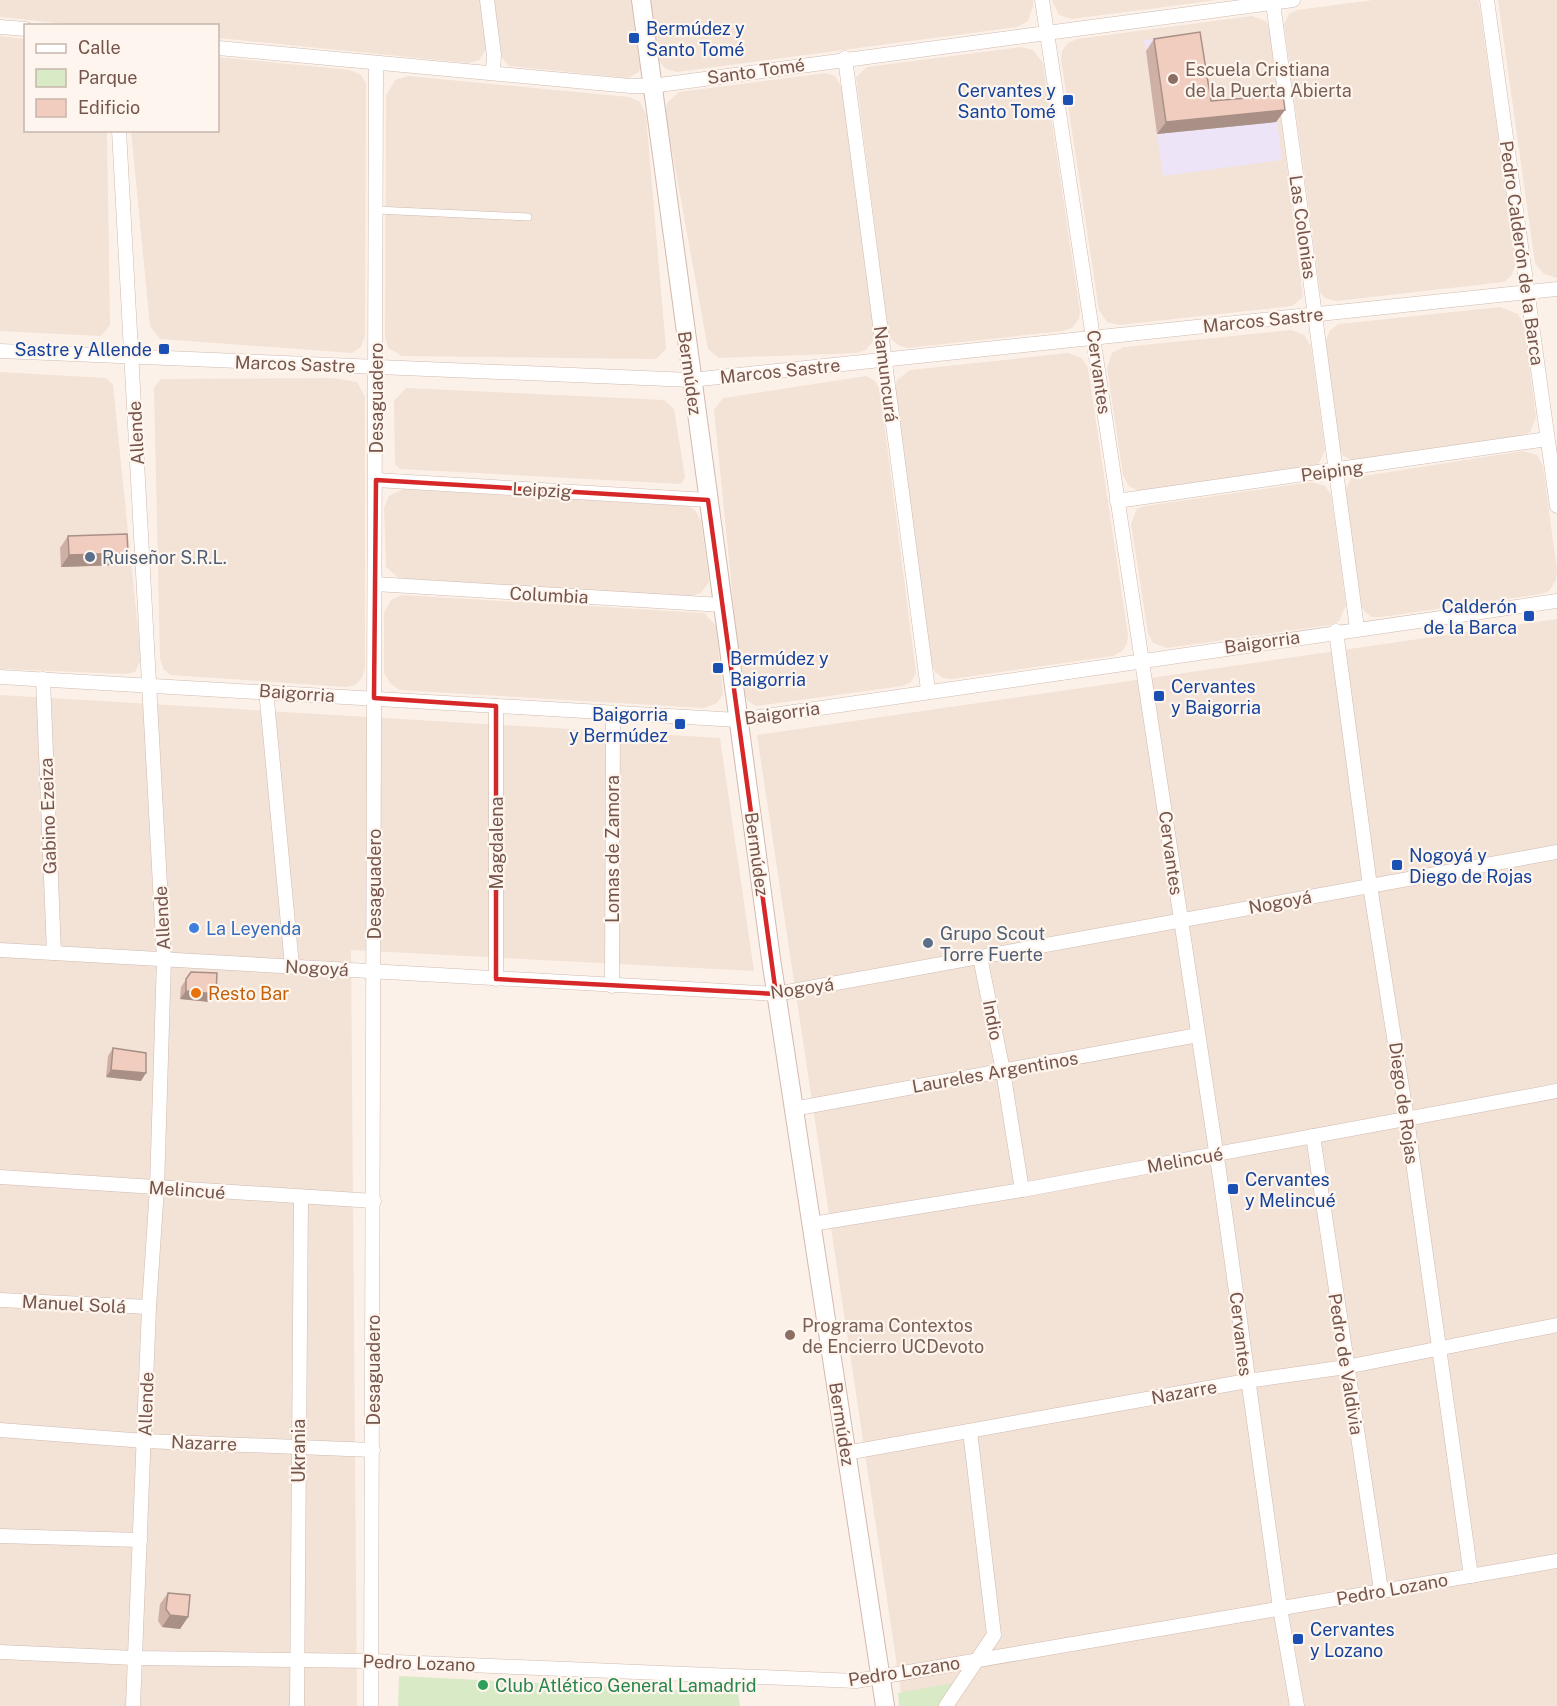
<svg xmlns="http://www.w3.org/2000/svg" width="1557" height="1706" viewBox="0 0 1557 1706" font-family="'Public Sans',sans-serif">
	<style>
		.residential { fill: #f3e2d6 }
		.education { fill: #eee4f8 }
		.green { fill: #d9eac6 }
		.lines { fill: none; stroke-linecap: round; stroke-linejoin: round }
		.lane-casing { stroke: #d0bab0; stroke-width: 8 }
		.street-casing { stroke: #d0bab0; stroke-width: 15 }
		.secondary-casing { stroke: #d3b9ae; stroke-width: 20 }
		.lane { stroke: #fff; stroke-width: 7 }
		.street { stroke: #fff; stroke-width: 14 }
		.secondary { stroke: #fff; stroke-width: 18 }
		.wall { fill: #cfb0a5 }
		.shaded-wall { fill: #a99086 }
		.building { fill: #f1cdc0; stroke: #a99086; stroke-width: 1.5 }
		.marked { fill: none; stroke: #d62828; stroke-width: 4.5; stroke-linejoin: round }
		.transit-dot { fill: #1a4fb4; stroke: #fef6ee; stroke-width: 2 }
		.education-dot { fill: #8d6e63; stroke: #fef6ee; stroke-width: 2 }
		.service-dot { fill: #5c6f8a; stroke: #fef6ee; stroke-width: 2 }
		.shop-dot { fill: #3f7fe0; stroke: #fef6ee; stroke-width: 2 }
		.food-dot { fill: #e8710a; stroke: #fef6ee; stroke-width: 2 }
		.leisure-dot { fill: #2e9e5b; stroke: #fef6ee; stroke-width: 2 }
		.labels { text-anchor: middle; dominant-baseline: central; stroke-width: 4.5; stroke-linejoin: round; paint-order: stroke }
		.transit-label { font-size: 18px; fill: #164399; stroke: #fef6ee; text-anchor: start }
		.education-label { font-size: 18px; fill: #785e54; stroke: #fef6ee; text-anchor: start }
		.street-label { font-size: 18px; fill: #76554c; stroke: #fef6ee }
		.service-label { font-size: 18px; fill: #4e5e75; stroke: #fef6ee; text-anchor: start }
		.shop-label { font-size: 18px; fill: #366cbe; stroke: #fef6ee; text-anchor: start }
		.food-label { font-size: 18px; fill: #c56008; stroke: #fef6ee; text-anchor: start }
		.leisure-label { font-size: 18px; fill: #27864d; stroke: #fef6ee; text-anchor: start }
	</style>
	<rect width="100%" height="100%" fill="#fcf1e8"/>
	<g class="residential">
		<polygon points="0,0 481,0 487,48 479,60 468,63 218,38 218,26 84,26 0,17"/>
		<polygon points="494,0 631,0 640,66 639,72 628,78 509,66 502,58"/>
		<polygon points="649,0 1033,0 1033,6 1028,21 1017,27 677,72 666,69 658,61"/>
		<polygon points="1052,0 1217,0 1072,19 1059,15"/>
		<polygon points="1373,0 1478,0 1479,2 1516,262 1512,275 1504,282 1336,301 1325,298 1320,292 1284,24 1289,14 1297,10"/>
		<polygon points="1498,0 1557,0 1557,278 1544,274 1535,263"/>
		<polygon points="1252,16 1266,21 1270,29 1303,297 1292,306 1119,325 1107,322 1099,310 1061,59 1062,51 1068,43 1077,39"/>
		<polygon points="0,36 25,39 26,130 107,131 110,325 101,336 0,331"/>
		<polygon points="1021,47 1033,50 1043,63 1080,311 1079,319 1072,328 1063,331 907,348 900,346 891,339 888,331 856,77 867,67"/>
		<polygon points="218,57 350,70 361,75 366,83 365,335 361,347 352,353 160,339 150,326 131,131 218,130"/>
		<polygon points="826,73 835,76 842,88 874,334 873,341 866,350 857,353 719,358 708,349 665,112 667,103 679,92"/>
		<polygon points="408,76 629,97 640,102 646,115 666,349 656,359 402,356 388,348 385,337 386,96 395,80"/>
		<polygon points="1500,307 1518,314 1524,325 1536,417 1530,432 1520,437 1354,461 1343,456 1339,448 1325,343 1330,330 1339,324"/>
		<polygon points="1292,330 1304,335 1311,346 1325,450 1319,463 1315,466 1139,491 1129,486 1123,475 1107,368 1112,353 1124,347"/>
		<polygon points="1068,353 1082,358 1088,368 1128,635 1127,644 1122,651 1113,656 952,679 943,678 935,672 931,663 895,390 897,380 910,370"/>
		<polygon points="0,372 106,378 113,385 141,659 135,672 126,674 0,669"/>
		<polygon points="866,376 875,381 880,390 916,673 911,682 902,686 756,706 748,701 742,690 714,410 723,398"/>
		<polygon points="332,378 357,382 365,397 365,668 362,678 355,685 346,687 171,675 164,670 160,659 154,388 161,379"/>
		<polygon points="406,388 664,400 674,409 685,477 681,484 400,469 395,464 394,401"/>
		<polygon points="1523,451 1537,455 1543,466 1557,570 1556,580 1549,591 1541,594 1381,617 1372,617 1365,612 1360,604 1345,492 1351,478"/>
		<polygon points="1312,482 1325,486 1331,494 1346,605 1339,621 1330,625 1167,648 1153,643 1148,633 1131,524 1137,509 1145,506"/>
		<polygon points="403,489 688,506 695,510 701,521 709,582 701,593 691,596 401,580 386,567 384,508 389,496"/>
		<polygon points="402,595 704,613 716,626 723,694 717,703 704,708 400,690 391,684 384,673 384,613 391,600"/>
		<polygon points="1557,619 1557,1706 903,1706 757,735"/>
		<polygon points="0,695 720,738 754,971 351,950 357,1706 0,1706"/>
	</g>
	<polygon class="education" points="1191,34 1202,113 1275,106 1282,160 1163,176 1144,40"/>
	<g class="green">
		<polygon points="399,1676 738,1693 740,1706 398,1706"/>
		<polygon points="965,1681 943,1706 899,1706 898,1693"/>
	</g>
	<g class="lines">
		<g class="lane-casing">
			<polyline id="lane" points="376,210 528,217"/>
		</g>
		<g class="street-casing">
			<g id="street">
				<polyline points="487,0 494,55 493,72"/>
				<polyline points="1042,0 1222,1191 1280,1608 1297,1706"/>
				<polyline points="1487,0 1557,506"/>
				<polyline points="1273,3 1357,628"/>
				<polyline points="0,27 26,29"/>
				<polyline points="218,48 630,86 652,86 1293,0"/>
				<polyline points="845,58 928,690"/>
				<polyline points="119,130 164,959 157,1188 149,1307 133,1706"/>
				<polyline points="0,351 691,380 1557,289"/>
				<polyline points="376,480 708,500"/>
				<polyline points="1117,501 1547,439"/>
				<polyline points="375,584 722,605"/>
				<polyline points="1336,631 1370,886 1407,1119 1471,1576"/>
				<polyline points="0,677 738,720 1557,601"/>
				<polyline points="43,679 54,953"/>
				<polyline points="266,690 292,966"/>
				<polyline points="0,950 776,994 1557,852"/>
				<polyline points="980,957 1003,1071 1022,1190"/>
				<polyline points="496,979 496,706"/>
				<polyline points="612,986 613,713"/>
				<polyline points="793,1109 1198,1035"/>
				<polyline points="1313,1136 1381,1590"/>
				<polyline points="0,1177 374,1201"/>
				<polyline points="812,1224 1022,1190 1557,1091"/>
				<polyline points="0,1300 149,1307"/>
				<polyline points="0,1430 145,1441 373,1450"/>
				<polyline points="846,1453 1247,1381 1346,1367 1557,1325"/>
				<polyline points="0,1536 140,1540"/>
				<polyline points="0,1652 135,1658 372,1661 856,1681 1557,1561"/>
				<polyline points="297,1706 301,1197"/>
				<polyline points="371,1706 376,63"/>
				<polyline points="946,1706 994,1635 970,1431"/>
			</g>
		</g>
		<g class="secondary-casing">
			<polyline id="secondary" points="641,0 771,959 885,1706"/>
		</g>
		<use href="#lane" class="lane"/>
		<use href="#street" class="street"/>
		<use href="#secondary" class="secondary"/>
	</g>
	<g class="wall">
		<polygon points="1154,39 1211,101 1285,110 1276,122 1157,134 1146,51"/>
		<polygon points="68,536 128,553 119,565 61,567 60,548"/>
		<polygon points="191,972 210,1002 180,999 181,987"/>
		<polygon points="113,1048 141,1081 106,1077 108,1056"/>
		<polygon points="168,1593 188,1617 180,1629 162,1627 158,1621 160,1604"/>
	</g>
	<g class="shaded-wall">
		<polygon points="1285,110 1276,122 1157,134 1166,122"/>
		<polygon points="128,553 119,565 61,567 69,555"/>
		<polygon points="186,991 216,994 210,1002 180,999"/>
		<polygon points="111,1070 146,1073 141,1081 106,1077"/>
		<polygon points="170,1615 188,1617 180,1629 162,1627"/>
	</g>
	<g class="building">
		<polygon points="1200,32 1211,101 1283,95 1285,110 1166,122 1154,39"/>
		<polygon points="127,534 128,553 69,555 68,536"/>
		<polygon points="191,972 217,973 216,994 186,991 186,979"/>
		<polygon points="113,1048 146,1053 146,1073 111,1070"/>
		<polygon points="168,1593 190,1595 188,1617 170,1615 166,1609"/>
	</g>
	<path class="marked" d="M 376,480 L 708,500 L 776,994 L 496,979 L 496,706 L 374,698 Z"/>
	<g class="transit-dot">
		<rect x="628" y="32" width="12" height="12" rx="3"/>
		<rect x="1062" y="94" width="12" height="12" rx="3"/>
		<rect x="158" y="343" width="12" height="12" rx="3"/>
		<rect x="1523" y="610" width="12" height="12" rx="3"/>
		<rect x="712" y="662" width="12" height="12" rx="3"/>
		<rect x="1153" y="690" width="12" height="12" rx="3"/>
		<rect x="674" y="718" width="12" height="12" rx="3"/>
		<rect x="1391" y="859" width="12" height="12" rx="3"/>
		<rect x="1227" y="1183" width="12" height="12" rx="3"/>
		<rect x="1292" y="1633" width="12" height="12" rx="3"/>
	</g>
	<g class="education-dot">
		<circle cx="1173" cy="79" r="6"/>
		<circle cx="790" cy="1335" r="6"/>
	</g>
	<g class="service-dot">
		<circle cx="90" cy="557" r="6"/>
		<circle cx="928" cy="943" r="6"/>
	</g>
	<circle class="shop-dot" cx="194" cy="928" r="6"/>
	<circle class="food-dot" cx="196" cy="993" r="6"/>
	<circle class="leisure-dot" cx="483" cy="1685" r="6"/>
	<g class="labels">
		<g class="transit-label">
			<text x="646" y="28">Bermúdez y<tspan x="646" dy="21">Santo Tomé</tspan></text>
			<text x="1056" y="90" text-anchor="end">Cervantes y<tspan x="1056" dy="21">Santo Tomé</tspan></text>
			<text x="152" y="349" text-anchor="end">Sastre y Allende</text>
			<text x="1517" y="606" text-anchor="end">Calderón<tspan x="1517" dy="21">de la Barca</tspan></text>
			<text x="730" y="658">Bermúdez y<tspan x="730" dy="21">Baigorria</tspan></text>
			<text x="1171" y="686">Cervantes<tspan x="1171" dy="21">y Baigorria</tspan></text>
			<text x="668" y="714" text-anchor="end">Baigorria<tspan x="668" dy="21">y Bermúdez</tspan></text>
			<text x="1409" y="855">Nogoyá y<tspan x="1409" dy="21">Diego de Rojas</tspan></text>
			<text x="1245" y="1179">Cervantes<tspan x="1245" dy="21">y Melincué</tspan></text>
			<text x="1310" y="1629">Cervantes<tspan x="1310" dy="21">y Lozano</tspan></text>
		</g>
		<g class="education-label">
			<text x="1185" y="69">Escuela Cristiana<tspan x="1185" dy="21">de la Puerta Abierta</tspan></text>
			<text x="802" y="1325">Programa Contextos<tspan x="802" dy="21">de Encierro UCDevoto</tspan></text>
		</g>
		<g class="street-label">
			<text transform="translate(756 71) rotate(-8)">Santo Tomé</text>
			<text transform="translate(1303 227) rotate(82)">Las Colonias</text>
			<text transform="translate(1522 253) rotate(82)">Pedro Calderón de la Barca</text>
			<text transform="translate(1263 320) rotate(-6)">Marcos Sastre</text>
			<text transform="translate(295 364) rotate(2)">Marcos Sastre</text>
			<text transform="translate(780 371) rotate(-6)">Marcos Sastre</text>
			<text transform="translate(1099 372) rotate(82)">Cervantes</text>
			<text transform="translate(690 373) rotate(82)">Bermúdez</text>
			<text transform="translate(886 374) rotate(83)">Namuncurá</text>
			<text transform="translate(376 398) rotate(-90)">Desaguadero</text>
			<text transform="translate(136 433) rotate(-93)">Allende</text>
			<text transform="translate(1332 471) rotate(-8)">Peiping</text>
			<text transform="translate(542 490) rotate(3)">Leipzig</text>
			<text transform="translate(549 595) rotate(3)">Columbia</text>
			<text transform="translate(1262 642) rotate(-8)">Baigorria</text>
			<text transform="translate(297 693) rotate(4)">Baigorria</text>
			<text transform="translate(782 713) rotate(-8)">Baigorria</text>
			<text transform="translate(48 816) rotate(-92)">Gabino Ezeiza</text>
			<text transform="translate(496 843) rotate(-90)">Magdalena</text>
			<text transform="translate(612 849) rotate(-90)">Lomas de Zamora</text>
			<text transform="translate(1171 853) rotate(82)">Cervantes</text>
			<text transform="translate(757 854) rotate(82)">Bermúdez</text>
			<text transform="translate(374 884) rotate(-90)">Desaguadero</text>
			<text transform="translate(1280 902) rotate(-10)">Nogoyá</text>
			<text transform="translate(162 918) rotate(-93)">Allende</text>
			<text transform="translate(317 968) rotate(3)">Nogoyá</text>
			<text transform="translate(802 988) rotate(-8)">Nogoyá</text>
			<text transform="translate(993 1020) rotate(79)">Indio</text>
			<text transform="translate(995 1072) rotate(-10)">Laureles Argentinos</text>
			<text transform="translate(1404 1103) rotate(82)">Diego de Rojas</text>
			<text transform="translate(1185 1160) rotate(-10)">Melincué</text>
			<text transform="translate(187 1190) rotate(4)">Melincué</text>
			<text transform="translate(74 1304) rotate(3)">Manuel Solá</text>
			<text transform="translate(1241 1334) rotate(83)">Cervantes</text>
			<text transform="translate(1346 1364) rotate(81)">Pedro de Valdivia</text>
			<text transform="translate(373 1370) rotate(-90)">Desaguadero</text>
			<text transform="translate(1184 1392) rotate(-10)">Nazarre</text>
			<text transform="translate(146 1404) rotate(-88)">Allende</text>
			<text transform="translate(842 1424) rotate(81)">Bermúdez</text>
			<text transform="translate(204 1443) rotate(2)">Nazarre</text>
			<text transform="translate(298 1451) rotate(-90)">Ukrania</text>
			<text transform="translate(1392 1589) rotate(-10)">Pedro Lozano</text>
			<text transform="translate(419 1663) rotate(2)">Pedro Lozano</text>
			<text transform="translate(904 1671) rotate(-9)">Pedro Lozano</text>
		</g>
		<g class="service-label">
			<text x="102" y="557">Ruiseñor S.R.L.</text>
			<text x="940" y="933">Grupo Scout<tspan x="940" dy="21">Torre Fuerte</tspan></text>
		</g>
		<g class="shop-label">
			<text x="206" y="928">La Leyenda</text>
		</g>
		<g class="food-label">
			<text x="208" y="993">Resto Bar</text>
		</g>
		<g class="leisure-label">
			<text x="495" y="1685">Club Atlético General Lamadrid</text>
		</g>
	</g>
	<rect x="24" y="24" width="195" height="108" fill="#fef6ee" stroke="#c8b6ad" stroke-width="1.5"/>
	<rect x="36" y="44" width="30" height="9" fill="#ffffff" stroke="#c8b6ad" stroke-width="1.5"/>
	<text x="78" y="54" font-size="18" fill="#76554c">Calle</text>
	<rect x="36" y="69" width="30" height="18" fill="#d9eac6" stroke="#c8b6ad" stroke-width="1.5"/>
	<text x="78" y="84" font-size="18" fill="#76554c">Parque</text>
	<rect x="36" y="99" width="30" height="18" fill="#f1cdc0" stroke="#c8b6ad" stroke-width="1.5"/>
	<text x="78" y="114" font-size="18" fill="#76554c">Edificio</text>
</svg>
